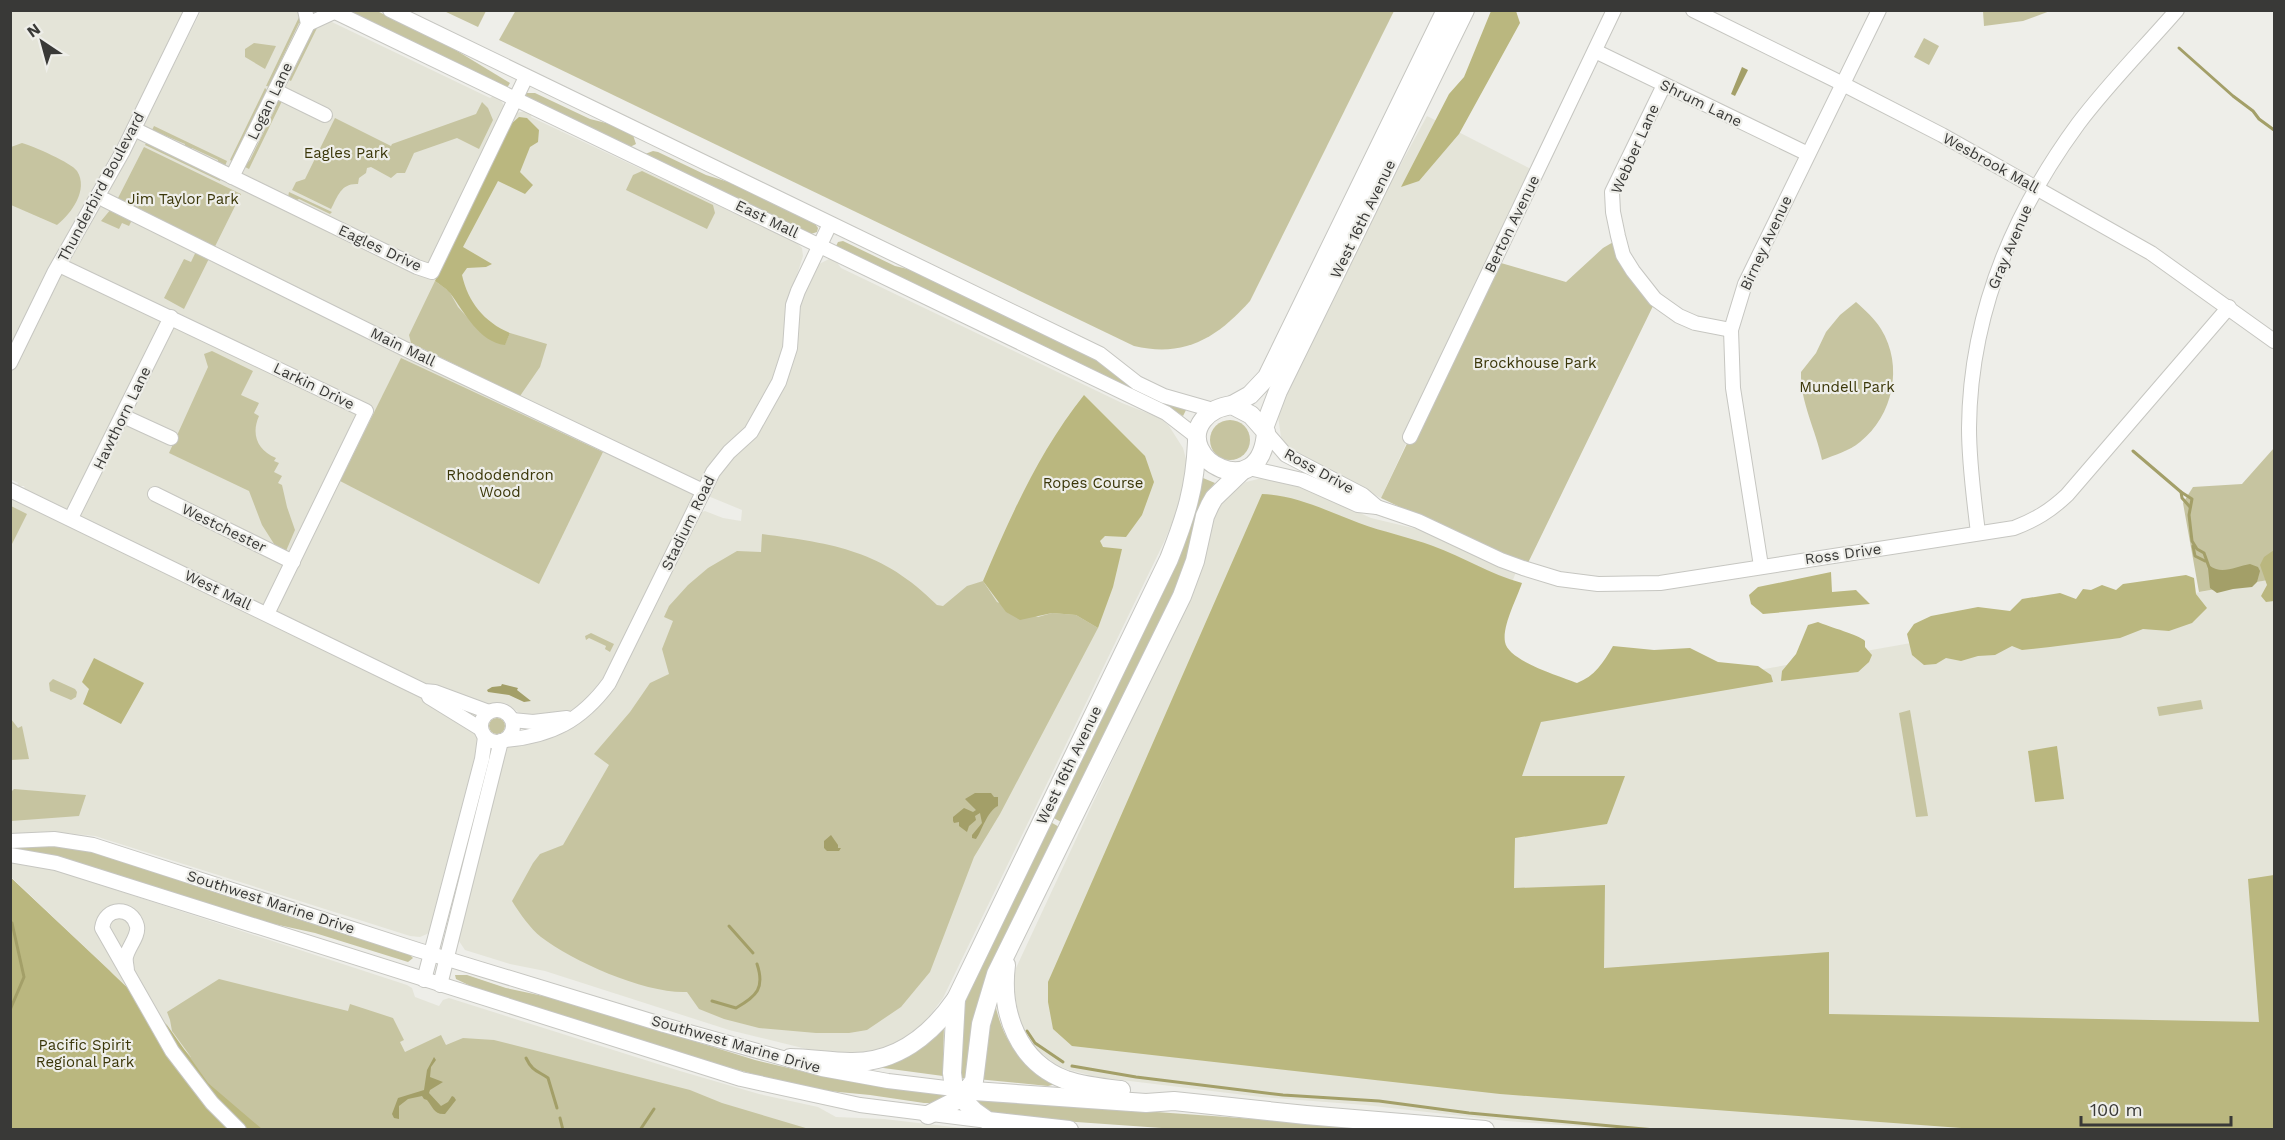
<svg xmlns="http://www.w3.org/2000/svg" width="2285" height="1140" viewBox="0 0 2285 1140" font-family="'Work Sans',sans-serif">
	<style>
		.built { fill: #e4e4d8 }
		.green { fill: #c6c4a0 }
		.forest { fill: #bab77f }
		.water { fill: #a39f68 }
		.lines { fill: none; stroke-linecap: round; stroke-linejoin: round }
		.stream { stroke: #a39f68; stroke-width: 3 }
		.minor-casing { stroke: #c6c6c1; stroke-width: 16 }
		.major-casing { stroke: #c6c6c1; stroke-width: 20 }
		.minor { stroke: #fff; stroke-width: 14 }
		.major { stroke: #fff; stroke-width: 18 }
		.labels { text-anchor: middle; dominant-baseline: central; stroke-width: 4.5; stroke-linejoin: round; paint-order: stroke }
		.street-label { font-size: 15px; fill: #393937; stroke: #eeeee9 }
		.park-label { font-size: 15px; fill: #3a3608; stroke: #eeeee9 }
	</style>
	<rect width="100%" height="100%" fill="#eeeee9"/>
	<g class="built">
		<polygon points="11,11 184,11 127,129 148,115 201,11 309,11 490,98 493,96 500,99 505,107 516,113 525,111 532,113 531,117 797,243 802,248 803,256 788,303 786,342 769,390 742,434 708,466 614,658 601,681 581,704 568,712 548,719 522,715 506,703 488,704 474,728 480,748 430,932 427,934 420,937 410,936 95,836 55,832 11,835 10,497 30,506 24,486 17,486 18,483 10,479"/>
		<polygon points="1427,116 1533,170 1381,498 1293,453 1281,437 1278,416 1282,401 1383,197"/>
		<polygon points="829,259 836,261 841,268 1122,403 1160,418 1169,426 1183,448 1186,459 1186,473 1181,502 1164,542 943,998 925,1022 898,1043 874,1052 827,1054 729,1030 545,971 510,964 465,950 457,938 503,750 508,745 584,718 699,513 705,511 723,518 741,521 742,510 708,496 721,468 751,438 795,322 804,291 819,264"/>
		<polygon points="1262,478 1298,485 1371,518 1417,529 1516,572 1482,661 1588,700 2274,579 2274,1129 1615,1129 1507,1121 1365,1105 1261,1097 1097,1077 1066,1069 1054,1063 1032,1046 1025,1038 1015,1008 1013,982 1016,968 1187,601 1207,528 1223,499 1246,482"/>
		<polygon points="10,861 55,870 407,985 412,988 415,997 439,1006 443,1000 449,998 680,1071 759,1094 818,1107 836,1117 884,1119 970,1129 262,1129 208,1083 167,1025 11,877"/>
	</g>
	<g class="green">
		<path d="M 516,10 L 1394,10 L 1394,11 L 1250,301 C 1217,338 1184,358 1134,346 L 499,40 Z"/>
		<polygon points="346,11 377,11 444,43 510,83 507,88"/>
		<polygon points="444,11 486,11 478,27"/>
		<polygon points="1983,11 1983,10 2050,11 2023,21 1984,26"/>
		<polygon points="301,13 302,23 299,23 270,84 272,87 266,86"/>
		<polygon points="320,22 291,81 289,80 313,30 312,28"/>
		<polygon points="1924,38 1939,46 1929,65 1914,57"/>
		<polygon points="254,43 276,46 265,69 245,57 245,49"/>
		<polygon points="265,88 269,92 266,92 236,154 237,156 234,162 230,160"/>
		<polygon points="526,93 535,93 590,119 614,125 633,135 636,144 630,147 525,97"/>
		<polygon points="277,97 283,99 249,169 245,167 245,165 250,160 275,109 273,106"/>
		<path d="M 482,102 L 488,108 L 493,120 L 479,149 L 457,138 L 414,153 L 405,173 L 397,173 L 391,178 L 371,167 L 367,168 L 366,173 L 359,178 L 358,184 C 341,183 338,196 331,209 L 292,190 L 296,182 L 305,179 L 335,118 L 391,146 L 392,144 L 476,114 Z"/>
		<polygon points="154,126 227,161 225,166 218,163 218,160 192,148 191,149 185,147 185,144 152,130"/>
		<polygon points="147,141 179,158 180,157 221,178 220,181 145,145"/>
		<path d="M 22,143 C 33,146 72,163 77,171 C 89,190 71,214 57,225 L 11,205 L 11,147 Z"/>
		<polygon points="144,147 241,194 184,309 164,298 184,259 191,262 201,241 117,200"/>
		<polygon points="653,151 658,152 706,175 741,186 812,220 818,228 817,232 811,234 645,154"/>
		<polygon points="642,171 713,205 715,213 707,229 626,190 633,175"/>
		<polygon points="289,192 332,212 330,214 299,199 295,201 288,197"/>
		<polygon points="111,209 133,218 129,226 122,223 119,229 101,221"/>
		<polygon points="843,241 895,266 916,271 1089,354 1186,410 1183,416 1172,409 836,246 838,242"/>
		<polygon points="1615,241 1653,306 1527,565 1496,553 1381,498 1481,289 1501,263 1566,282 1603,248"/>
		<polygon points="435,281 449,291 458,307 476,327 505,344 510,333 547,344 540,367 520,396 411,343 409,335"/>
		<path d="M 1856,302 C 1865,310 1875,319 1881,329 C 1904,366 1893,416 1860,442 C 1849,451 1835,455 1822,460 C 1816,430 1800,402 1801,372 L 1816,353 L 1826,332 L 1840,315 Z"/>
		<path d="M 212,351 L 253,371 L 241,395 L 259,403 L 254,413 L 259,416 C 251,434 257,450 276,458 L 274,461 L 279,463 L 274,472 L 282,476 L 278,483 L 282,485 L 287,507 L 295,530 L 283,558 L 262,525 L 249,491 L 169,453 L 208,367 L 204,354 Z"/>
		<polygon points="401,358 603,452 539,584 340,481"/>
		<circle cx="1230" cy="440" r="20"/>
		<polygon points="2274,448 2274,579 2199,592 2183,503 2193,487 2242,484"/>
		<path d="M 1203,478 L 1215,483 C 1196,503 1195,528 1189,553 C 1186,564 1182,574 1178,585 L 1063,823 L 1050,816 L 1198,501 Z"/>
		<polygon points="11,506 27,514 11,546"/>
		<path d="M 762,534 C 835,544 882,550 937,605 L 943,606 L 967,586 L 983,581 L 997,602 L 1038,617 L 1052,613 L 1076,615 L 1098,628 L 1000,814 L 974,857 L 930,972 L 901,1007 L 867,1030 L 849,1033 L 816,1033 L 759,1028 L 724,1019 L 699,1009 L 687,992 C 647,994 573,962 541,937 C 530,928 520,914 512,901 L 533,863 L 540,854 L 563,845 L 609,765 L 594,754 L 630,712 L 650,683 L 669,674 L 662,649 L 673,621 L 664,617 L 669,606 L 688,585 L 708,568 L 737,551 L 761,552 Z"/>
		<polygon points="591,633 614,644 610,652 605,649 606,646 589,638 586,640 585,636"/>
		<polygon points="53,679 75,689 77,692 76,697 71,700 50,691 49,683"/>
		<polygon points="2201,700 2203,709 2159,716 2157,707"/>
		<polygon points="1910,710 1928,816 1916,817 1899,713"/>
		<circle cx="497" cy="726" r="8"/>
		<polygon points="11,719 18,728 22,726 29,759 11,760"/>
		<polygon points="14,789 86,795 79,816 11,821 11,792"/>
		<polygon points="1047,820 1061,828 966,1078 960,1078 964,1004 970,983"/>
		<polygon points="52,845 98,852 409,954 413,958 408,962 315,933 265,922 69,860 11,850 10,846"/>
		<polygon points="10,877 109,970 191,1057 172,1031 170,1020 167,1012 219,979 348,1011 350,1004 393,1018 404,1040 400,1042 405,1052 441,1035 446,1045 463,1038 494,1040 690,1090 722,1103 809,1129 263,1130 258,1127 11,1129"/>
		<polygon points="455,975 467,975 506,988 562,1000 755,1060 797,1070 844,1080 950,1096 935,1103 924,1103 870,1095 808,1089 646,1045 481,991 456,979"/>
		<path d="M 995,1003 C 1002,1040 1022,1067 1056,1084 L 1048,1086 L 977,1079 Z"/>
		<polygon points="944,1022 943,1076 876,1067"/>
		<polygon points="969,1098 988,1100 1393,1129 1176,1129 1007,1117 995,1115"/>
	</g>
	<g class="forest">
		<polygon points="1491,11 1516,11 1520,23 1459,134 1419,181 1401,187 1449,94 1464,77"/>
		<path d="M 519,117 L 527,118 L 539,130 L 538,142 L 530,147 L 520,172 L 533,185 L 525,194 L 498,181 L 463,247 L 492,264 L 486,267 L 467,268 L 462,275 C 468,302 484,322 510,333 L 505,345 C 479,342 465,313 450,293 C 446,288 440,285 435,281 L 511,124 Z"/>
		<path d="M 1084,395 L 1145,456 L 1154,482 L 1142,515 L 1126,537 L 1105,536 L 1100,541 L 1103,547 L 1122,549 L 1113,587 L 1098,628 L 1076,615 L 1052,613 L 1020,620 L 1006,612 L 983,581 C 1010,517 1040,450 1084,395 Z"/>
		<path d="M 1262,494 C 1296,495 1327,511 1359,523 C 1383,532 1409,537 1433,546 C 1464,557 1489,574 1522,583 C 1517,598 1502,626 1505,642 C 1508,661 1560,676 1577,683 C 1595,676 1603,663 1613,646 L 1654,650 L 1690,648 L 1718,662 L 1758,666 L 1771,675 L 1773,682 L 1541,722 L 1522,776 L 1625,776 L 1607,824 L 1515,838 L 1514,888 L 1605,885 L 1604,968 L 1829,952 L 1829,1014 L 2259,1022 L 2248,879 L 2274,875 L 2274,1129 L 1975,1129 L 1500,1094 L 1072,1046 L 1053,1029 L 1048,1002 L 1048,982 Z"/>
		<polygon points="2274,550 2274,601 2266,602 2261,596 2267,585 2260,565 2264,557"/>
		<polygon points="1831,572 1832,592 1856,590 1870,604 1763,614 1751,604 1749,595 1758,587"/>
		<polygon points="2186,575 2194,578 2196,594 2207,608 2192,623 2169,631 2143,629 2120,638 2050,647 2022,650 2012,646 1995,655 1978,656 1961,661 1946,658 1936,664 1924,665 1912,655 1907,634 1914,624 1931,616 1978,607 2010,611 2022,599 2060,593 2076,599 2083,589 2091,590 2102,585 2116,590 2123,584"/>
		<path d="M 1818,622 C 1829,627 1860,635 1865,641 L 1865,647 L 1872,655 L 1869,662 L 1858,672 L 1781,681 L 1782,671 L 1796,654 L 1808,625 Z"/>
		<polygon points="94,658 144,683 121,724 83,704 89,689 82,682"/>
		<polygon points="2057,746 2064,799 2035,802 2028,751"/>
		<polygon points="10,877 167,1025 208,1083 262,1129 11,1129"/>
	</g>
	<g class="water">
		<polygon points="1742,67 1748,70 1735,96 1731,94"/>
		<path d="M 2250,564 L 2258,567 L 2260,571 L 2257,582 L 2252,587 L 2233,589 L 2217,593 L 2210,588 L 2208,568 L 2210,566 C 2222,575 2237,566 2250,564 Z"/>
		<polygon points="502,684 518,688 517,690 531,701 524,702 509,695 488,692 487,690 492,687 501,686"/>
		<path d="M 975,793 L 991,793 L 994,797 L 998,797 L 998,806 C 987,811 982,831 976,839 L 972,838 L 972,835 L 982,823 L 980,813 L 975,816 L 976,820 L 969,826 L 967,832 L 959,826 L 959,822 L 954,823 L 953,821 L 953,817 L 964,808 L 973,812 L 976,810 L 965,799 Z"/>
		<polygon points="831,835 838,845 838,848 841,848 839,851 827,851 824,848 824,841"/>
		<path d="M 434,1057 L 436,1060 L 431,1067 L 430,1077 L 443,1082 L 430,1090 L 429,1093 L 441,1106 L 448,1102 L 452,1096 L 454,1097 L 456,1100 L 445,1114 C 434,1115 433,1107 427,1100 L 424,1099 L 422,1096 L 408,1099 L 399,1106 L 399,1119 L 394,1118 L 392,1114 L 398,1098 L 424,1090 L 427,1070 Z"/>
	</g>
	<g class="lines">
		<g class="stream">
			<polyline points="2179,48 2233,96 2253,111 2259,119 2274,130"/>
			<polyline points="2133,451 2181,492 2192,499 2189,515 2192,541 2197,549 2204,553 2209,567"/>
			<polyline points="2181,492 2182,498 2190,507"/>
			<polyline points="2193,546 2195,556 2205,561"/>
			<polyline points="729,926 753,953"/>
			<path d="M 712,1001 L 736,1008 C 757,996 765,988 757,964"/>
			<polyline points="10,1010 24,977 12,923"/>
			<polyline points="1027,1031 1035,1043 1063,1062"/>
			<path d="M 526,1058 C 532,1071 538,1071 548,1078 L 557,1108"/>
			<polyline points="1072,1066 1136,1077 1283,1095 1379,1101 1469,1113 1655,1130"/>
			<polyline points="560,1118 563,1130"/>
			<polyline points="640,1130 654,1109"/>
		</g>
		<g class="minor-casing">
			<g id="minor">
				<polyline points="331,10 1166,413 1197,437"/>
				<polyline points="390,10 1100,354 1137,383 1164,396 1213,410"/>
				<polyline points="1693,10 1833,79 1942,135 2036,188 2151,253 2274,341"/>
				<polyline points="308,24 334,12"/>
				<polyline points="1595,51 1808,154"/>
				<polyline points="1664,85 1612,192 1613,212 1618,236 1623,255 1633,271 1655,299 1679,316 1695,323 1731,330"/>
				<polyline points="276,91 325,115"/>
				<polyline points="134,129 417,267 432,272 526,77"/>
				<polyline points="232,177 308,24 305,10"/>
				<polyline points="105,200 407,350 703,491"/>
				<polyline points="59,265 366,411 267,614"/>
				<polyline points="10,363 54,273 123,151 192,10"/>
				<polyline points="123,416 171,438"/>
				<polyline points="1266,432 1286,455 1363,495 1377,507"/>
				<polyline points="1410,437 1614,10"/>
				<path d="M 1249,468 L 1302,480 L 1358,505 L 1377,507 L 1418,521 L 1501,560 L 1523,568 L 1559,579 L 1598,584 L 1660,583 L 2014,528 C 2035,520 2050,511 2067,495 L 2229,307"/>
				<polyline points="10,490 424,691 435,692 489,712"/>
				<polyline points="155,494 293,562"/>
				<polyline points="71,518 171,317"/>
				<path d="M 1978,533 C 1974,498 1969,464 1969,428 C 1970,316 2012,214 2078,124 C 2108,84 2144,48 2177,10"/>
				<polyline points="1761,566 1733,388 1731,330 1745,284 1879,10"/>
				<polyline points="429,697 481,729"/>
				<circle cx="497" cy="726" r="16"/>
				<polyline points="512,720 533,722 567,718"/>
				<path d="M 505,740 C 551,736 581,721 609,683 L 713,472 L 729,452 L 751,432 L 779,382 L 790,348 L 793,305 L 798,291 L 830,224"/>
				<polyline points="10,841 54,839 93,845 418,950 664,1025 822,1069 888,1081 954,1089"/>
				<polyline points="10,855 56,863 741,1079 860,1105 988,1121"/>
				<path d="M 127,971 C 127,967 125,961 126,957 C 128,947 139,936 137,926 C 132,906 105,906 102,928 L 172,1051 L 212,1103 L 239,1130"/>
				<polyline points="424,980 482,759 485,737"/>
				<polyline points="440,985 501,741"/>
			</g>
		</g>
		<g class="major-casing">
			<g id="major">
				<polyline points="1232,405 1250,395 1267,377 1446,10"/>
				<path d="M 1232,405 L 1251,415 L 1266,432 C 1261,507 1173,458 1203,420 C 1211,410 1220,407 1232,405 Z"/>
				<polyline points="1264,428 1278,391 1465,10"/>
				<path d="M 1006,965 C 1000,1013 1018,1062 1066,1080 C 1084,1086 1103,1088 1121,1090"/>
				<path d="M 790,1058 C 810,1058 830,1062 850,1062 C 896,1063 931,1035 956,999"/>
				<path d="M 954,1089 L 952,1073 L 956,999 L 1169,559 C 1186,516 1195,488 1197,442"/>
				<polyline points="954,1090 974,1111 988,1121 1069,1130"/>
				<polyline points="959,1090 1146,1103 1174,1101 1306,1115 1485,1130"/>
				<polyline points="928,1115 961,1098 974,1081 981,1024 996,974 1182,596 1195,561 1205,516 1210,505 1214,498 1242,471"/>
			</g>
		</g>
		<use href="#minor" class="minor"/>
		<use href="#major" class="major"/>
	</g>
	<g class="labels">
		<g class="street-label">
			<text transform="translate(270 101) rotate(-64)">Logan Lane</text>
			<text transform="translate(1701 103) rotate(26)">Shrum Lane</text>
			<text transform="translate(1635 149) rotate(-66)">Webber Lane</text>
			<text transform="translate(1991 163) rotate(29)">Wesbrook Mall</text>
			<text transform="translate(101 187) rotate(-62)">Thunderbird Boulevard</text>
			<text transform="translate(767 219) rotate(26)">East Mall</text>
			<text transform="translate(1363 219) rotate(-64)">West 16th Avenue</text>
			<text transform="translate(1512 224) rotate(-64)">Berton Avenue</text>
			<text transform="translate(1766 243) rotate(-65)">Birney Avenue</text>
			<text transform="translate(2010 247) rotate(-67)">Gray Avenue</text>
			<text transform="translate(380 248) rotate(25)">Eagles Drive</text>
			<text transform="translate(403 347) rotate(26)">Main Mall</text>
			<text transform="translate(314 386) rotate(26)">Larkin Drive</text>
			<text transform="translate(122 418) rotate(-64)">Hawthorn Lane</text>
			<text transform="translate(1319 471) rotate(29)">Ross Drive</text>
			<text transform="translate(688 523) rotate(-64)">Stadium Road</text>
			<text transform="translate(224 528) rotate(26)">Westchester</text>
			<text transform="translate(1843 554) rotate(-8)">Ross Drive</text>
			<text transform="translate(218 590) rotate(26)">West Mall</text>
			<text transform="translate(1069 765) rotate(-64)">West 16th Avenue</text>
			<text transform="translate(271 902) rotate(18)">Southwest Marine Drive</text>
			<text transform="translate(736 1044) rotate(16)">Southwest Marine Drive</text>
		</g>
		<g class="park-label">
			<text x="346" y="153">Eagles Park</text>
			<text x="183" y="199">Jim Taylor Park</text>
			<text x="1535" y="363">Brockhouse Park</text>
			<text x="1847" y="387">Mundell Park</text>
			<text x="500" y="475">Rhododendron<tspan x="500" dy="17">Wood</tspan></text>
			<text x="1093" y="483">Ropes Course</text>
			<text x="85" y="1045">Pacific Spirit<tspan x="85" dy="17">Regional Park</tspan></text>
		</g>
	</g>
	<rect width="2285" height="1140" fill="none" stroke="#393937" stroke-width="24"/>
	<g transform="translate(42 42) rotate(324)" stroke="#eeeee9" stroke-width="4.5" paint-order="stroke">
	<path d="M0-4.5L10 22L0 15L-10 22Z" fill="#393937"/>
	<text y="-9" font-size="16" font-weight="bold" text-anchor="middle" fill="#393937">N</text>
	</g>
	<path d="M2081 1116v9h150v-9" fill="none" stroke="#393937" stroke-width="3"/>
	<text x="2090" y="1116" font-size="18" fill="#393937" stroke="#eeeee9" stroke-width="4.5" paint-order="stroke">100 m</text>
</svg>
